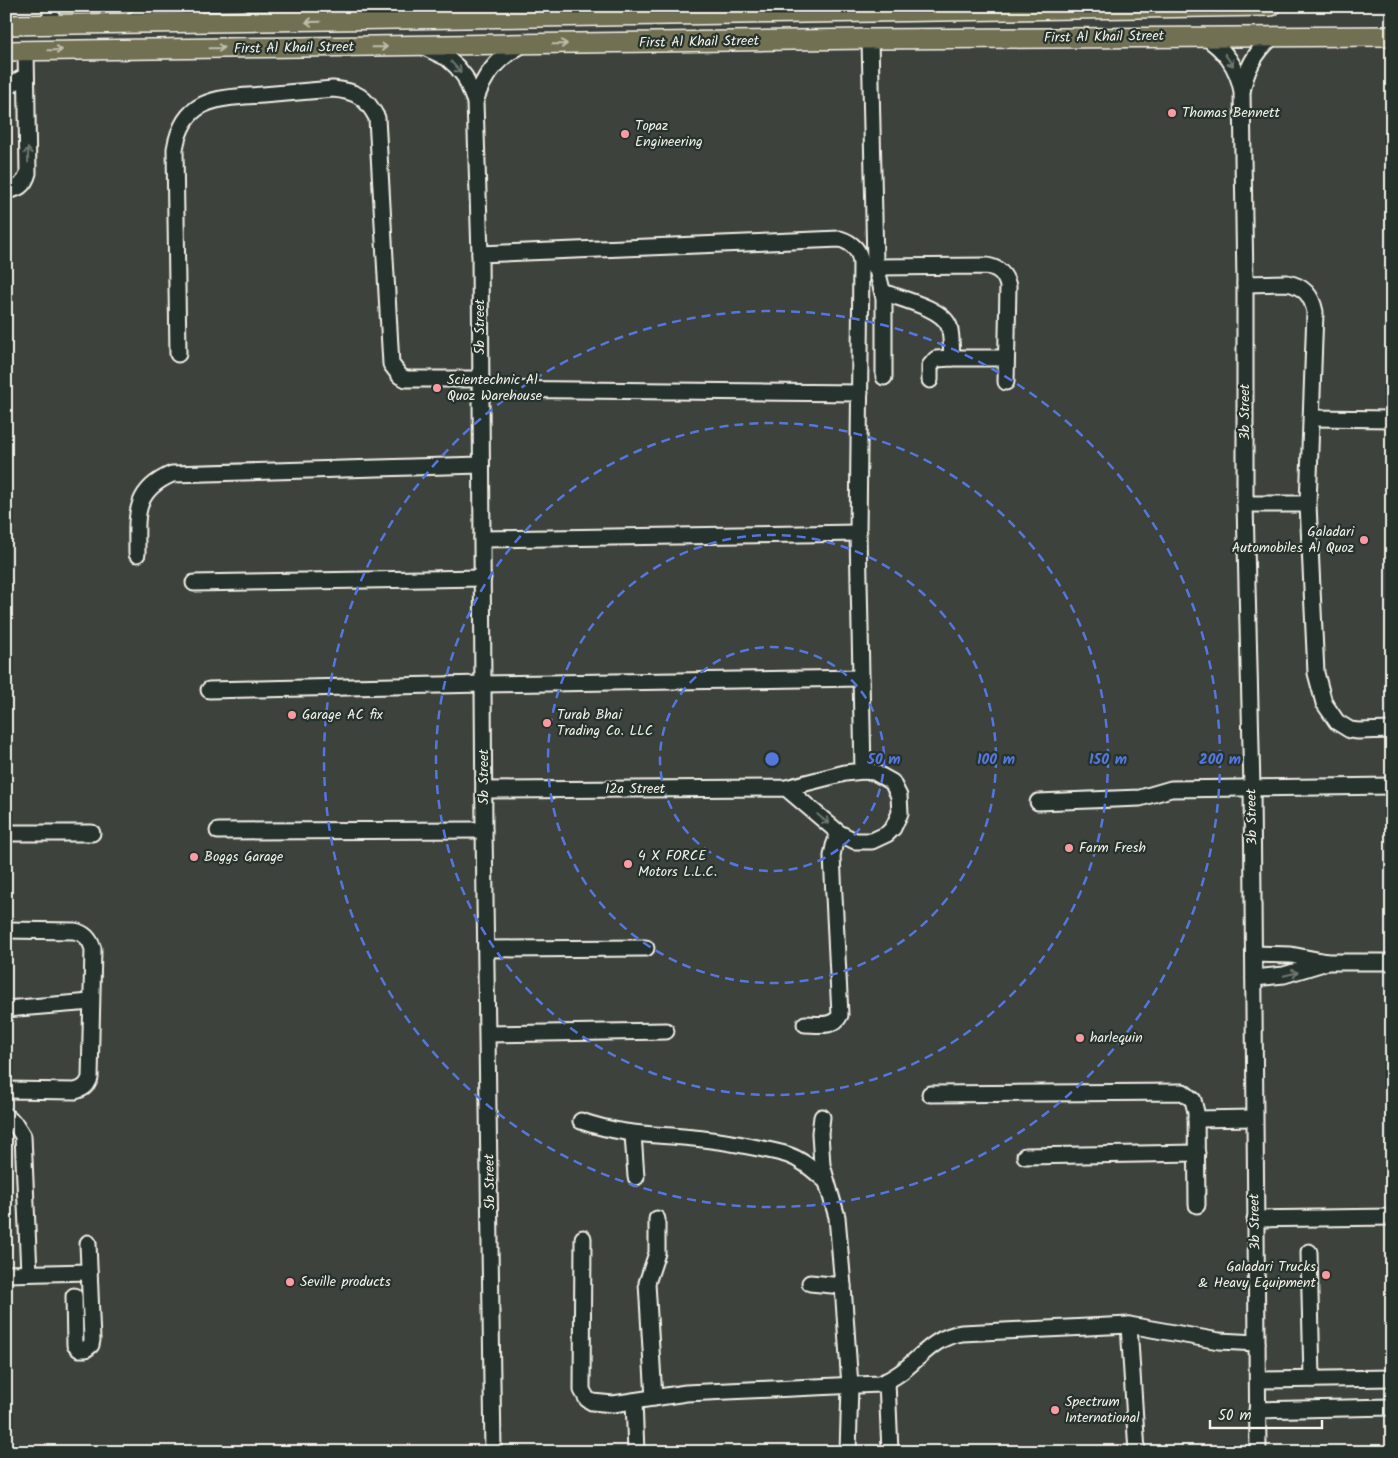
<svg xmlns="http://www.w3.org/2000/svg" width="1398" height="1458" viewBox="0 0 1398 1458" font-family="Kalam,sans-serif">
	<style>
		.built { fill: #3c423e }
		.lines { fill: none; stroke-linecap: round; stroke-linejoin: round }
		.minor-casing { stroke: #f4f1e8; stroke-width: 19 }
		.major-casing { stroke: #f4f1e8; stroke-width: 22 }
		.minor { stroke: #26332d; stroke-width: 15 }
		.major { stroke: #716f52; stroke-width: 19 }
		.oneway { stroke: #c0bdac }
		.oneway2 { stroke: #6e766e }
		.ring { fill: none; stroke: #5377dc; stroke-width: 2.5; stroke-dasharray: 9 6 }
		.poi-dot { fill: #ff9aa2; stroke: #26332d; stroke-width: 2 }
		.labels { text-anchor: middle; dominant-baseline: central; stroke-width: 4.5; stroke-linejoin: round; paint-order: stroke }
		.street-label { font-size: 14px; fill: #f4f1e8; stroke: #26332d }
		.poi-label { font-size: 14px; fill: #f4f1e8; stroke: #26332d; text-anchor: start }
		.centre { fill: #5377dc; stroke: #26332d; stroke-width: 2.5 }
		.ring-label { font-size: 15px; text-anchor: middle; font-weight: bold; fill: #5377dc; stroke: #26332d; stroke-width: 4.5; stroke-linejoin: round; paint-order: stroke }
	</style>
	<rect width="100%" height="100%" fill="#26332d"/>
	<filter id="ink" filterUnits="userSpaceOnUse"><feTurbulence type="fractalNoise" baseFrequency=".02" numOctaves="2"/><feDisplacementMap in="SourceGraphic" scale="10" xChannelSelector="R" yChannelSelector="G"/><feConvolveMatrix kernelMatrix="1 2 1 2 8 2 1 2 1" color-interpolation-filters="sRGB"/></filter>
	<g filter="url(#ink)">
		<rect class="built" x="6" y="6" width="1386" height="1446"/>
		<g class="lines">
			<g class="minor-casing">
				<g id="minor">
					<polyline points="51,6 51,24"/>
					<polyline points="186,6 200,23"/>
					<polyline points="275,6 275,22"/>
					<polyline points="127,24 137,18 151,6"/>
					<path d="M 1204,36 C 1225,50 1237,66 1242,91"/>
					<polyline points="870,39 875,262 884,298 884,377"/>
					<polyline points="424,47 447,58 457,67 465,77 475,102 480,254 484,830 493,1452"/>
					<polyline points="6,87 26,76"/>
					<path d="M 475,102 C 483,76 497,58 522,45"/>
					<path d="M 6,190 C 18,190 25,184 28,173 L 26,51"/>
					<path d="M 480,254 L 840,239 C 853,243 860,250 861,264 L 858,533 L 863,771"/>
					<path d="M 875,267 L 987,266 C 999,268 1005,274 1008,286 L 1006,382"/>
					<path d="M 1245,284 L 1287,283 C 1304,286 1312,296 1315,312 L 1308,504 L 1316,673 L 1324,703 L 1337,722 L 1350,730 L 1358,731 L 1392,730"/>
					<path d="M 883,292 C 901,299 942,308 949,326 C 952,335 951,348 952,358"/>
					<path d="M 178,354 L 175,149 C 184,96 220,98 263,95 C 287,93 310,91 333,89 C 356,91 366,97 377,118 L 391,364 L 400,376 L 406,379 L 480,379"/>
					<polyline points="930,380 930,366 936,359 952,358 1006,358"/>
					<polyline points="480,389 860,393"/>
					<polyline points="1312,418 1392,419"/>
					<polyline points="1245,504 1308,504"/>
					<polyline points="482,539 858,533"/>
					<path d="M 137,554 C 137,517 132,491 172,474 L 481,465"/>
					<polyline points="194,583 483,578"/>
					<polyline points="209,690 483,684 861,678"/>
					<polyline points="484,790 786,788 845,773 863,771 874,772 892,782 899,796 900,813 893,828 887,834 872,841 855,841 839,833 786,788"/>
					<polyline points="1038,802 1140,798 1171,789 1392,786"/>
					<polyline points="218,831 484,830"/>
					<polyline points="6,833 92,833"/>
					<path d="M 6,930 L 74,931 C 85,933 90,939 93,949 L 90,1078 C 87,1086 83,1089 75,1091 L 6,1090"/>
					<polyline points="487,949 646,948"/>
					<polyline points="1254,954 1291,955 1327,962 1392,962"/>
					<polyline points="1254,978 1284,975 1327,962"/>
					<polyline points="6,1009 91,1002"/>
					<path d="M 805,1024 C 817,1024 834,1028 840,1015 L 832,856 L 834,846 L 839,833"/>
					<polyline points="488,1034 666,1031"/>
					<polyline points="930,1094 1183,1092 1193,1100 1196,1112 1197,1205"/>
					<polyline points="6,1116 16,1125 23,1136 29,1273"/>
					<polyline points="822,1117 820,1133 822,1165 837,1217 843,1286 850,1386 848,1452"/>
					<polyline points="1196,1119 1254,1118"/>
					<path d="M 581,1121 C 619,1134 644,1134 683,1137 C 708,1139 734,1143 758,1148 C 768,1150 779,1152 788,1155 C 803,1160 814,1171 826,1181"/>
					<polyline points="633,1134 636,1177"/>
					<polyline points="1025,1156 1197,1153"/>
					<polyline points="1255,1219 1392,1217"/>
					<path d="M 583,1238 L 582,1390 L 587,1399 L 592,1402 L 613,1404 L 686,1393 L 879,1384 C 913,1373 925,1338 962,1333 L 1129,1325 L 1219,1341 L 1257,1343"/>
					<polyline points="1309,1252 1312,1379"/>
					<polyline points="6,1274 89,1272"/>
					<polyline points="810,1283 843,1286"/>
					<polyline points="74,1296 75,1345 79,1349 86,1349 91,1345 92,1340 88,1243"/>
					<polyline points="1129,1325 1137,1452"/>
					<polyline points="1258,1380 1392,1378"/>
					<polyline points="887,1381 890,1452"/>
					<polyline points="654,1398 647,1283 657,1253 657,1219"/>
					<polyline points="634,1401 636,1452"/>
					<polyline points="1257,1410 1392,1407"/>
					<path d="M 1258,1452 L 1252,788 L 1245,504 L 1245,284 L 1242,92 C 1246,69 1255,53 1272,37"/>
				</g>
			</g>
			<g class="major-casing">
				<g id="major">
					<polyline points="6,25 1271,6"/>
					<polyline points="6,51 870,39 1392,36"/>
				</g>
			</g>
			<use href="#minor" class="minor"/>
			<use href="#major" class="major"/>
		</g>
		<defs><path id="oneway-shaft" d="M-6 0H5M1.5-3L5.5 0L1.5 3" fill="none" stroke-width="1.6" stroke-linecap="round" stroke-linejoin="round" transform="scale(1.25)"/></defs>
		<g class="oneway">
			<use href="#oneway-shaft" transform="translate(313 22) rotate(179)"/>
			<use href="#oneway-shaft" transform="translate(560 44) rotate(-1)"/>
			<use href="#oneway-shaft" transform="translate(380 47) rotate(-1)"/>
			<use href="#oneway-shaft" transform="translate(217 48) rotate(-1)"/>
			<use href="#oneway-shaft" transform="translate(55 50) rotate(-1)"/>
		</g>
		<g class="oneway2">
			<use href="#oneway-shaft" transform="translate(1229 60) rotate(55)"/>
			<use href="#oneway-shaft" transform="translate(456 67) rotate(47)"/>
			<use href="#oneway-shaft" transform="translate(28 155) rotate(-91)"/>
			<use href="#oneway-shaft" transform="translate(823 819) rotate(40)"/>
			<use href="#oneway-shaft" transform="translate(1291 974) rotate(-13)"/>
		</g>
	</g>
	<g class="ring">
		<circle cx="772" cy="759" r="112"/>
		<circle cx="772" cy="759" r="224"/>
		<circle cx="772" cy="759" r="336"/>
		<circle cx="772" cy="759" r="448"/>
	</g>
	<g class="poi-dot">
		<circle cx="1172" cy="113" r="5"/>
		<circle cx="625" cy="134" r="5"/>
		<circle cx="437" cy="388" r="5"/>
		<circle cx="1364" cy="540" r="5"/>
		<circle cx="292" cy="715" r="5"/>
		<circle cx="547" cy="723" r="5"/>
		<circle cx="1069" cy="848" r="5"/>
		<circle cx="194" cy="857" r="5"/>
		<circle cx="628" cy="864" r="5"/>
		<circle cx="1080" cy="1038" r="5"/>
		<circle cx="1326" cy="1275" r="5"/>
		<circle cx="290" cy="1282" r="5"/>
		<circle cx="1055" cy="1410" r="5"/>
	</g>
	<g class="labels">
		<g class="street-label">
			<text transform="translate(1104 37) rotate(-1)">First Al Khail Street</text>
			<text transform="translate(699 42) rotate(-1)">First Al Khail Street</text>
			<text transform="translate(294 48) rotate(-1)">First Al Khail Street</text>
			<text transform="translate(480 327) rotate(-90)">5b Street</text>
			<text transform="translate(1245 412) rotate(-90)">3b Street</text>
			<text transform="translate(484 777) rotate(-90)">5b Street</text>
			<text x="635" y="789">12a Street</text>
			<text transform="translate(1252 817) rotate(-91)">3b Street</text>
			<text transform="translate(490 1182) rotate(-91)">5b Street</text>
			<text transform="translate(1255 1222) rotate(-91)">3b Street</text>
		</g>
		<g class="poi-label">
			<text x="1182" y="113">Thomas Bennett</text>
			<text x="635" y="126">Topaz<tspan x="635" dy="16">Engineering</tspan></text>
			<text x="447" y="380">Scientechnic Al<tspan x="447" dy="16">Quoz Warehouse</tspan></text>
			<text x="1354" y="532" text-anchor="end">Galadari<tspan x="1354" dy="16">Automobiles Al Quoz</tspan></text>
			<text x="302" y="715">Garage AC fix</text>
			<text x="557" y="715">Turab Bhai<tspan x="557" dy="16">Trading Co. LLC</tspan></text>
			<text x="1079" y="848">Farm Fresh</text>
			<text x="638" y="856">4 X FORCE<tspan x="638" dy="16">Motors L.L.C.</tspan></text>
			<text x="204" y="857">Boggs Garage</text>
			<text x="1090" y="1038">harlequin</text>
			<text x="1316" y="1267" text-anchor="end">Galadari Trucks<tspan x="1316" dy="16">&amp; Heavy Equipment</tspan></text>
			<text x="300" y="1282">Seville products</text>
			<text x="1065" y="1402">Spectrum<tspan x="1065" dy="16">International</tspan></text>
		</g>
	</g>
	<circle cx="772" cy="759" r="8" class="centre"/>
	<g class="ring-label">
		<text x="884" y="764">50 m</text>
		<text x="996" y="764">100 m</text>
		<text x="1108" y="764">150 m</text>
		<text x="1220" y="764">200 m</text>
	</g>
	<rect width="1398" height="1458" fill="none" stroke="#26332d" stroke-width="25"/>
	<rect x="12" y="12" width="1373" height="1433" fill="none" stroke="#f4f1e8" stroke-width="2" filter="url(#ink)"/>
	<path d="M1210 1420v8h112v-8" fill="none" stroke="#f4f1e8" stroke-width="2.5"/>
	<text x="1218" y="1420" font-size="15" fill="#f4f1e8" stroke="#26332d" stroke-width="4" paint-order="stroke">50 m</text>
</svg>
